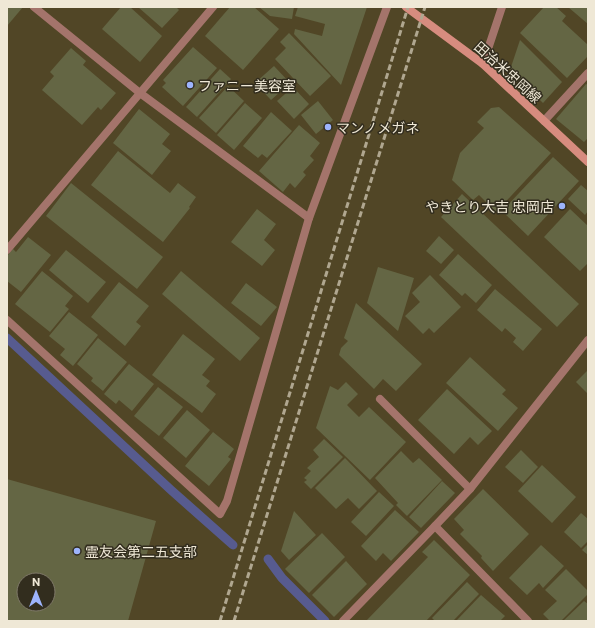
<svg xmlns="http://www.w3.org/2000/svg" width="595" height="628" viewBox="0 0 595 628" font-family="Commissioner,'Noto Sans JP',sans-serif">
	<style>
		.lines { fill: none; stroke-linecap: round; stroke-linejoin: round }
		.stream { stroke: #575b8f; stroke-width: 9 }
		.building { fill: #646644; fill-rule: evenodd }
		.minor { stroke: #a4746b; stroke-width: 8 }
		.tertiary { stroke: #a4746b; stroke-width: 8 }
		.secondary { stroke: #d78c7f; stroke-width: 8 }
		.rail { stroke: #b0a790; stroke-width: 3; stroke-dasharray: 6 3; stroke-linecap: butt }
		.poi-dot { fill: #9db4fd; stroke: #322d1e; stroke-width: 1.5 }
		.labels { text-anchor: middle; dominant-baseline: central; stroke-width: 3; stroke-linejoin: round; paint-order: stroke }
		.street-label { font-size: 14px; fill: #efe8d6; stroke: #322d1e }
		.poi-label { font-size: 14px; fill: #efe8d6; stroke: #322d1e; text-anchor: start }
	</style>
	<rect width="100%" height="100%" fill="#514626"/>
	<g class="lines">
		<g class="stream">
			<polyline points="7,338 171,490 233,545"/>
			<polyline points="268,559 282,578 325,621"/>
		</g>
	</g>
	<g class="building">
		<polygon points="7,7 23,7 7,26"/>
		<polygon points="121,7 130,7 162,36 140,62 102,29"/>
		<polygon points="138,7 176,7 179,10 162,28"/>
		<polygon points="230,7 254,7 279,29 243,70 205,36"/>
		<polygon points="259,7 294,7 292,19 270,16"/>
		<polygon points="298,7 367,7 341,85 294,34 295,29 322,36 325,24 295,16"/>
		<polygon points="544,7 556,7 566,16 562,21 588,45 588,56 567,78 520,33"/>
		<polygon points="568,7 588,7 588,24"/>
		<polygon points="289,33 331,76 310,96 275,59 286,48 280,42"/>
		<polygon points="520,40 562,82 543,103 510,70"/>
		<polygon points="193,47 217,68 183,106 162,87 166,83 163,80"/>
		<polygon points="71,48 86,61 83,65 116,93 101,110 98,107 82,125 42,90 54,76 50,72"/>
		<polygon points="274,66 290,83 271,100 255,83"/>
		<polygon points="220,69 231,79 197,117 186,107"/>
		<polygon points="586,84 588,85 588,138 584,142 556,119"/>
		<polygon points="228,86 244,101 216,133 199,118"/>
		<polygon points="293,87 309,104 294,119 277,101"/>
		<polygon points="318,101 333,120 316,134 301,115"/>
		<polygon points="245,103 262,118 234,150 217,135"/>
		<polygon points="499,107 551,153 496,212 479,195 473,200 452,180 460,153 484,128 477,122 491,108"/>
		<polygon points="139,109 170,134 162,144 171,151 152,175 113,143"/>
		<polygon points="271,112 292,131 267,158 262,154 258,158 243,146"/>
		<polygon points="299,125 320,143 310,156 314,160 303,172 306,175 295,188 290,183 283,192 259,171"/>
		<polygon points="118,151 170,193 178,183 196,197 189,207 190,208 163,242 91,185"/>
		<polygon points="553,157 579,181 528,236 502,211"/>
		<polygon points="71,183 163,257 137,289 46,216"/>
		<polygon points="581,185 588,191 588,211 585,215 568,199"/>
		<polygon points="462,194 579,304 557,327 441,217"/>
		<polygon points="257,209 276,224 264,240 275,250 262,266 231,242"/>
		<polygon points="570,209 588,226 588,263 580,271 544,237"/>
		<polygon points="439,236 454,250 441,264 426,251"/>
		<polygon points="28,237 51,255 21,292 7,281 7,256 13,249 16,252"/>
		<polygon points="66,250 106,282 88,303 49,270"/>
		<polygon points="458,254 492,285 476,303 465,293 462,296 439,275"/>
		<polygon points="378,267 414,278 398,331 367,303"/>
		<polygon points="42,271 73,296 65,306 69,309 50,332 15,304"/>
		<polygon points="181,271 260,338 240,361 162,294"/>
		<polygon points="430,275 461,307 434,333 429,328 423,334 405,316 420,302 412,293"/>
		<polygon points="119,282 149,306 136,322 141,326 125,346 91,317"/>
		<polygon points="246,283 277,307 261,326 231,303"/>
		<polygon points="495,289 542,329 523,351 513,342 516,338 505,328 502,332 477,310"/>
		<polygon points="356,303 422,364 396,391 383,379 374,389 339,355 341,348 348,341 344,338"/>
		<polygon points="69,312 98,335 73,366 60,355 65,349 49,336"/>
		<polygon points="183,334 215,359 202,375 210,381 206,386 216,394 202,413 152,375"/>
		<polygon points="98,338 127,362 103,391 91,381 93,378 77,364"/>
		<polygon points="470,357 506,390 502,394 518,408 498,431 446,383"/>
		<polygon points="129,364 154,384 132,411 119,400 116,404 104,394"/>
		<polygon points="588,370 588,394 576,382"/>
		<polygon points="346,382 358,394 347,405 359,417 369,407 406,442 370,480 316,428 330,386 338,390"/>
		<polygon points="158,387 183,407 159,436 134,416"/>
		<polygon points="447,389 492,431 478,445 470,437 454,454 418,420"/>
		<polygon points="187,410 210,430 186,458 163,438"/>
		<polygon points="213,432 234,449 228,457 231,459 209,486 185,466"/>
		<polygon points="324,439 343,457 311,489 304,482 307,480 304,478 311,471 307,468 319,457 313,450"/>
		<polygon points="521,450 538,467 523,483 505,467"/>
		<polygon points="401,451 413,463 419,458 442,480 407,516 396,505 398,503 375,478"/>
		<polygon points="345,458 377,491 359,509 348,498 336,509 315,488"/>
		<polygon points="542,465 576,497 552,523 518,491"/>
		<path d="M 7,479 L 156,521 L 128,621 L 7,621 ZM 24,580 L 48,580 L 48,604 L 24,604 Z"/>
		<polygon points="442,481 455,493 421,528 409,517"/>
		<polygon points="483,489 529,534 493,571 481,558 482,556 460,534 464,530 454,519"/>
		<polygon points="379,492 394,506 366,536 351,522"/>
		<polygon points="395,510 419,532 391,561 383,553 376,561 361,546"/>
		<polygon points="294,511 316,535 289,560 281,551"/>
		<polygon points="581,513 588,519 588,541 581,548 564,532"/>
		<polygon points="322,533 345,557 309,593 285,569"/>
		<polygon points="434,540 470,575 426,621 366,621 428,557 422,552"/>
		<polygon points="588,544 588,555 582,550"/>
		<polygon points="541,545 564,566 543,588 539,583 527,595 509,578"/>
		<polygon points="346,561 367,584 334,617 312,595"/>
		<polygon points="566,569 588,591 588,594 561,621 550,621 543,614 557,601 545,590"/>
		<polygon points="467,582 479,594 453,621 435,621 432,618"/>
		<polygon points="481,595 505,616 500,621 456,621"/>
		<polygon points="584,601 588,604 588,621 563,621"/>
	</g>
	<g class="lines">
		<g class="minor">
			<polyline points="34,7 140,93 309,218"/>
			<polyline points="544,121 588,73"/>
			<polyline points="7,250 213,7"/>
			<polyline points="7,320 220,514 227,501 309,218 387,7"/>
			<polyline points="380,399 470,489"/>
			<polyline points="435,526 528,621"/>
			<polyline points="343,621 435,526 470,489 588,340"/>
		</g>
		<polyline class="tertiary" points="483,64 502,7"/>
		<polyline class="secondary" points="406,7 483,64 588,162"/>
		<g class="rail">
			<polyline points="220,621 408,7"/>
			<polyline points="234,621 425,7"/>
		</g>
	</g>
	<g class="poi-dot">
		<circle cx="190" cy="85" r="4"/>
		<circle cx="328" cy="127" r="4"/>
		<circle cx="562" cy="206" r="4"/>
		<circle cx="77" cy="551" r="4"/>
	</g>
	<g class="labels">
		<g class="street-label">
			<text transform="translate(508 72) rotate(42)">田治米忠岡線</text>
		</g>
		<g class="poi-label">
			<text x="198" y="85">ファニー美容室</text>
			<text x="336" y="127">マンノメガネ</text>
			<text x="554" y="206" text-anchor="end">やきとり大吉 忠岡店</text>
			<text x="85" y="551">霊友会第二五支部</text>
		</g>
	</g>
	<rect width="595" height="628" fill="none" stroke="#efe8d6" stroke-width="16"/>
	<g transform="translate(36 592)"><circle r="19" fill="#322d1e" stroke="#7e7868"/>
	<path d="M0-3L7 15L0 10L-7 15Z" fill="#9db4fd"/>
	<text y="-6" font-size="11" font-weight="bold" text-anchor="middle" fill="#efe8d6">N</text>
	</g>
</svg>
